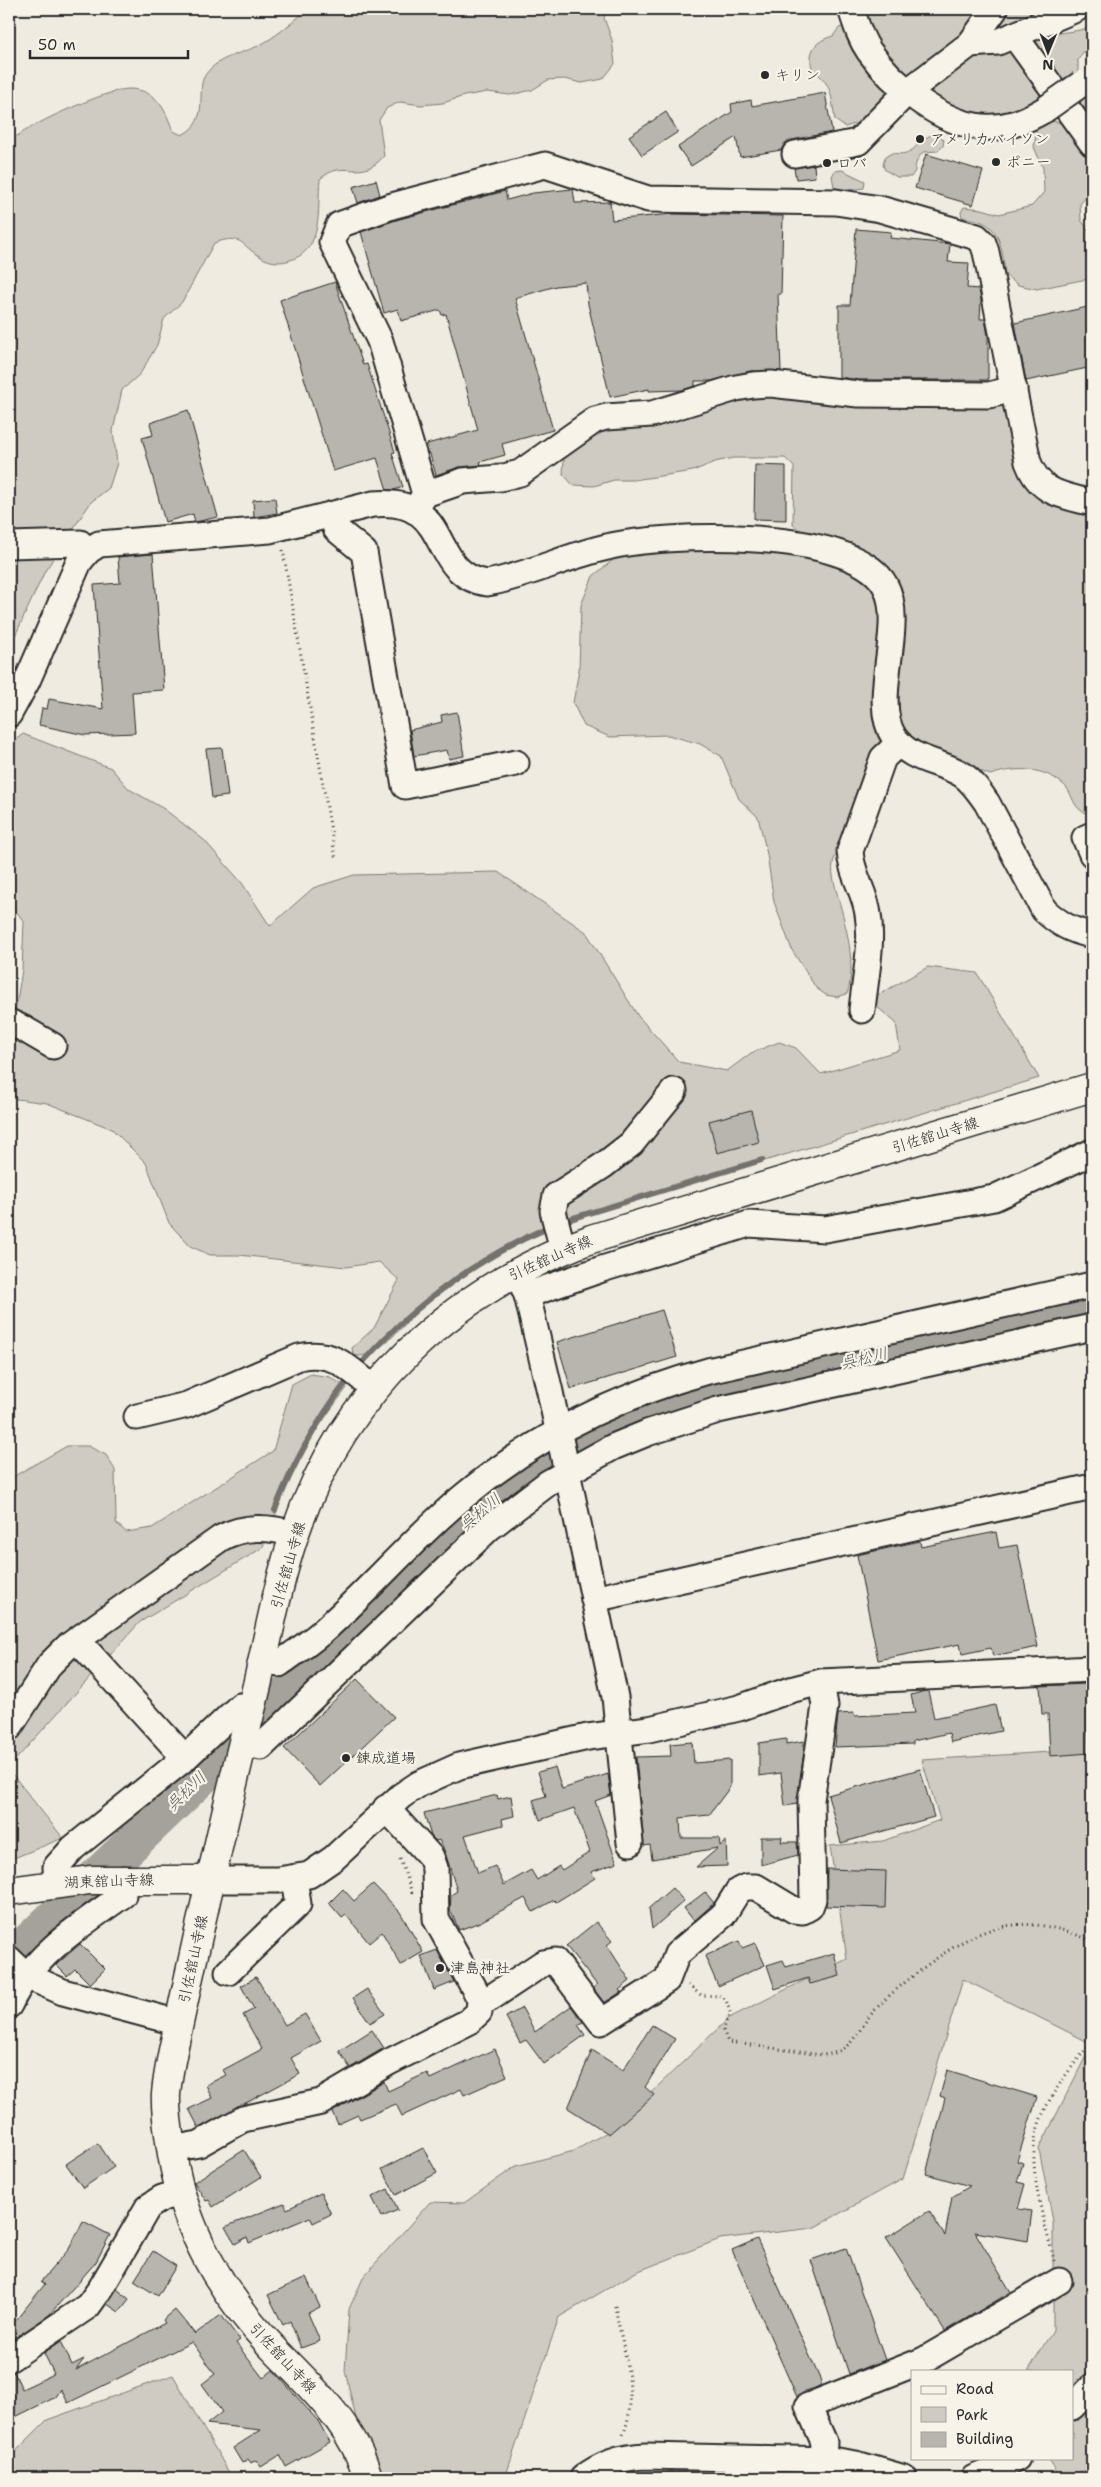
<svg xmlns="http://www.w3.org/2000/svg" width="1101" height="2487" viewBox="0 0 1101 2487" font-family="'Shantell Sans','Klee One',sans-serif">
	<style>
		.green { fill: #cfcbc2; stroke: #7d7b76 }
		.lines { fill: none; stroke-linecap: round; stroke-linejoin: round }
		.stream { stroke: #74726e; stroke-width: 6 }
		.river { stroke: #a4a29a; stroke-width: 38 }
		.building { fill: #b8b5ae; stroke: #2b2b2b }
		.minor-casing { stroke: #2b2b2b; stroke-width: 29 }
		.major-casing { stroke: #2b2b2b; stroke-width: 31 }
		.path { stroke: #2b2b2b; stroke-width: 3; stroke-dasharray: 1 4; stroke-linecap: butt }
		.minor { stroke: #f7f3e8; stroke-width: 25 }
		.major { stroke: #f7f3e8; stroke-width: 28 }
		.minor-bridge-casing { stroke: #2b2b2b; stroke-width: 29; stroke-linecap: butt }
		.minor-bridge { stroke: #f7f3e8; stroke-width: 25 }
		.poi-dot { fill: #2b2b2b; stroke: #f7f3e8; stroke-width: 2 }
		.labels { text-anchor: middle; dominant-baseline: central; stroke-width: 4.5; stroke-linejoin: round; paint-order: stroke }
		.poi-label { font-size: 15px; fill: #2b2b2b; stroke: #f7f3e8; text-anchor: start }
		.street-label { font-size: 15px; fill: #2b2b2b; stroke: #f7f3e8 }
		.water-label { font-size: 16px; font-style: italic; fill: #555552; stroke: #f7f3e8 }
	</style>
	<rect width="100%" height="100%" fill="#efebe0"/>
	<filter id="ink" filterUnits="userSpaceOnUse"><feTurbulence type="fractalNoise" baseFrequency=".02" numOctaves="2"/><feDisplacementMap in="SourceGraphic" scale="10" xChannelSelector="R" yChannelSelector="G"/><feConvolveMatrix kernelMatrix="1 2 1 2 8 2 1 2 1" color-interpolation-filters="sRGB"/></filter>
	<g filter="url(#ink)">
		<g class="green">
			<path d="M 298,9 L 607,9 L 604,18 L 612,40 L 615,64 L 603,79 L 582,83 L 564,79 L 548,80 L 532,90 L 510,95 L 487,92 L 464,96 L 443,103 L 421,105 L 400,102 L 387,108 L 379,120 L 384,156 C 360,184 345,157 320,179 C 317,209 325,252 287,261 C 278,263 269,262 261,257 C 239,245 244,233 214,243 L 182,302 L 164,319 L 157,345 L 140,374 L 122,390 L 113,431 L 117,463 L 109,488 L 91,502 L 45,571 L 9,649 L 9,143 C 20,128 110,88 130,89 C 157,90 165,109 173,131 L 182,135 C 212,120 194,89 206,74 C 219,56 242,54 260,45 C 275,37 288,26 301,15 Z"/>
			<path d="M 857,9 L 985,9 L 964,38 L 870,119 L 845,127 L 835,120 C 831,95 833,85 812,69 C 808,50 815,41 833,36 L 839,28 L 851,24 Z"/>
			<polygon points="1001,9 1044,9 1035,16 994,35"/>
			<path d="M 1092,26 L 1092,50 L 1083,52 L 1078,60 L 1078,70 L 1075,76 L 1060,79 L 1035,46 C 1042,29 1074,35 1092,26 Z"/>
			<polygon points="1009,50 1043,95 1039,102 1003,117 964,114 933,97 931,88 973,51"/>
			<path d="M 1092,94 L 1092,130 C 1083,118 1070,100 1092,94 Z"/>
			<path d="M 1053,121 L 1069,125 L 1092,154 L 1092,190 L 1080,204 L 1081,220 L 1089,231 L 1092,232 L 1092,278 L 1037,289 L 1018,285 L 1005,275 C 1003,256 1002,230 982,222 C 976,219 968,219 962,217 L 961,212 L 964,207 L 982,209 L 999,214 L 1032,206 L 1044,192 L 1043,168 L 1034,147 L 1037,128 Z"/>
			<path d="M 931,135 L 940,136 L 944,140 L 943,146 L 938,151 L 923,152 C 918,158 915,163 915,171 L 911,177 L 897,177 L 885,170 L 883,165 L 885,157 L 892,153 C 915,157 913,144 931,135 Z"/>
			<polygon points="842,170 865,181 864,188 842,191 834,187 832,176 835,171"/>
			<path d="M 772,393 L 831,404 L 1001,403 L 1008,405 L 1025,472 L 1092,506 L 1092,673 L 1087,677 L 1088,697 L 1092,701 L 1092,814 C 1071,812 1075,795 1064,785 C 1043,766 1015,767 990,775 L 914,743 L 899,727 L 899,605 L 793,525 L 794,467 L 785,458 L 733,458 L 715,462 L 693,471 L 634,480 L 614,480 L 594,486 L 573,485 L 563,474 L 564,458 L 578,441 L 592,430 Z"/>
			<path d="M 645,548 L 777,548 L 850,563 L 881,594 L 884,738 L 843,847 C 840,850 835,855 834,859 C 830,871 835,885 838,897 C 846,927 857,964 847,994 L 837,997 L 826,995 L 816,988 L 792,950 L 774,902 L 767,854 L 758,817 L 739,799 L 721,756 L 700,744 L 668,735 L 610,737 L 584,726 L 573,703 L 579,670 L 581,605 L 593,576 L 618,556 Z"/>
			<path d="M 23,734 L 111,768 L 129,789 L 164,809 L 204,840 L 242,883 L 270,926 L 313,888 L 354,875 L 498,872 L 586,932 L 638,1016 L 679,1062 L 727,1071 L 751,1053 L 779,1042 L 796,1048 L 821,1074 L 900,1050 L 896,1023 L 869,1000 L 928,967 L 977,973 L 1039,1078 L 606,1209 C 542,1231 483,1257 430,1299 C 413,1313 376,1364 353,1355 L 352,1348 L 374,1328 L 399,1280 L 379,1262 L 346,1267 L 239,1255 L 210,1255 L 190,1246 L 169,1223 L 146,1163 L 112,1129 L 47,1103 L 9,1098 L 9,1022 L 14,1019 L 22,970 L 24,922 L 9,901 L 9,745 Z"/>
			<path d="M 311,1374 L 330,1377 L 347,1388 C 321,1421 299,1455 283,1494 C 275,1513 272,1531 262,1548 L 140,1622 L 9,1767 L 9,1479 L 67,1446 L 88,1446 L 106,1455 L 115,1470 L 116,1523 L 126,1532 L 152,1528 L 273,1451 L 292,1384 Z"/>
			<polygon points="1082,1750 1092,1757 1092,2468 1061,2478 1048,2458 1072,2458 1072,2371 1028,2371 1053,2330 1053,2221 1039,2149 1092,2044 963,1979 903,2179 813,2228 720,2239 636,2272 559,2317 505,2478 370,2478 345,2371 349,2309 364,2276 430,2202 464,2203 516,2166 574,2151 614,2128 729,2018 847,1959 830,1846 883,1841 940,1820 922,1760"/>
			<polygon points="9,1770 63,1838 9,1860"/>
			<polygon points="173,2375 232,2478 9,2478 9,2458 47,2420"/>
			<polygon points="705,2459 801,2475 813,2478 653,2478"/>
		</g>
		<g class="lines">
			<g class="stream">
				<polyline points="563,1221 762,1160"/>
				<path d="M 361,1364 C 414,1304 475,1260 548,1227"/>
				<path d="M 275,1510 C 293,1463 317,1421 347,1381"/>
			</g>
			<polyline class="river" points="9,1966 29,1942 476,1513 537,1466 570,1447 639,1414 676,1401 1092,1306"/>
		</g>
		<g class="building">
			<polygon points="825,93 832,132 792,140 785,143 781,150 740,157 736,137 691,166 678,147 732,112 731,104 751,100 752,106"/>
			<polygon points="666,112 678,132 642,155 629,136"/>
			<polygon points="926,154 983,171 973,205 915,188"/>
			<polygon points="814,165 815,177 796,179 794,168"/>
			<polygon points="376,180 380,195 358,203 353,187"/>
			<polygon points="573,189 575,203 610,202 612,220 672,214 783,216 781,294 778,294 781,371 750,371 711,381 695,381 695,386 682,390 649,391 649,389 610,397 588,304 586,283 556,286 515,298 553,430 502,444 505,455 480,462 481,465 459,467 436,475 427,444 478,430 446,314 442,315 440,310 401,321 398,309 384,313 361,232 396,220 505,191 507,200 533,193"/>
			<polygon points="856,229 891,232 890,238 950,244 948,262 969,263 967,288 979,289 981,300 980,319 985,319 988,336 988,380 859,380 839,377 839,305 850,305"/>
			<polygon points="335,282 363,365 367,364 395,452 392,453 403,487 394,490 387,490 377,458 333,471 280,300"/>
			<polygon points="1092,306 1092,367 1026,381 1015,323"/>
			<polygon points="188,410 218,517 195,522 193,514 165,522 142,438 153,435 150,423"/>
			<polygon points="755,465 786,466 786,520 754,519"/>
			<polygon points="275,498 277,513 254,517 253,500"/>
			<polygon points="153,554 164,690 132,692 135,733 85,735 39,725 42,708 47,709 49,699 103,709 94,585 120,583 118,557"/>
			<polygon points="457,712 464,756 449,759 447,750 414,756 410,730 442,722 441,715"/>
			<polygon points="222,748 228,796 212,798 206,749"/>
			<polygon points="751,1110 759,1142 717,1153 709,1121"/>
			<polygon points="662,1310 677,1357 571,1389 557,1342"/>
			<polygon points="996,1532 999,1548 1017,1545 1038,1647 993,1656 991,1648 962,1654 960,1644 878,1660 857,1555 920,1541 921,1547"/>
			<polygon points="357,1679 394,1717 320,1786 284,1748"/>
			<polygon points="1086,1684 1090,1753 1050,1756 1048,1714 1042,1714 1040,1686"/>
			<polygon points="925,1691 928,1691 934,1718 995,1705 1001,1731 951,1742 949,1733 913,1741 913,1744 835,1747 838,1714 854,1713 854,1716 915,1713 911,1695"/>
			<polygon points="786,1739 786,1744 804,1741 804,1751 797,1804 785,1806 781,1773 759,1776 759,1743"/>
			<polygon points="692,1742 694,1763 730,1760 730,1787 709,1815 680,1818 681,1838 719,1838 720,1846 726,1841 727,1866 696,1867 718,1848 652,1859 650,1845 644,1846 636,1757 671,1756 670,1744"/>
			<polygon points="555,1767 562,1789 608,1774 611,1795 595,1801 617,1863 591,1872 595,1878 556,1902 554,1900 533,1912 525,1898 480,1922 459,1930 450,1910 451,1895 457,1891 445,1852 439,1840 436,1841 431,1836 424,1813 497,1795 498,1799 511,1796 514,1816 502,1819 503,1825 465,1835 478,1873 495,1866 504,1885 531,1870 537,1880 559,1866 562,1870 590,1852 574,1808 540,1820 533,1800 546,1796 538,1772"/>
			<polygon points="920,1769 934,1817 841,1843 828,1795"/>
			<polygon points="761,1837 782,1837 781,1842 797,1842 798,1855 761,1865"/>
			<polygon points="827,1869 886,1871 885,1908 826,1906"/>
			<polygon points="373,1884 400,1912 423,1952 401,1965 382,1932 369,1943 346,1915 342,1918 329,1903 343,1889 354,1901"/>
			<polygon points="672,1888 684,1901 652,1929 649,1908"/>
			<polygon points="705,1892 714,1903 694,1921 684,1908"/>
			<polygon points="596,1922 612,1941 607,1945 630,1981 619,1990 621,1992 604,2003 594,1989 594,1987 597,1985 566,1946"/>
			<polygon points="739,1941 742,1948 755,1943 765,1965 718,1986 705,1956"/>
			<polygon points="80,1944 105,1969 90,1984 75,1969 67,1976 56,1965"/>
			<polygon points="437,1950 454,1982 434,1990 421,1956"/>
			<polygon points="834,1953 840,1976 810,1984 808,1978 775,1989 767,1965 783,1960 786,1967"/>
			<polygon points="256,1977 285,2025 305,2014 321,2041 291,2058 300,2074 199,2128 189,2109 212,2098 206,2085 226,2075 223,2070 262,2049 243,2015 254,2009 241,1986"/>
			<polygon points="367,1989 385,2014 370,2023 353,1998"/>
			<polygon points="571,2006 583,2022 578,2025 585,2035 544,2064 526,2040 520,2043 506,2017 522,2008 535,2032"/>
			<polygon points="652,2025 675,2039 645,2087 654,2095 609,2134 568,2108 592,2050 623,2070"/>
			<polygon points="372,2030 384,2048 350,2068 339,2051"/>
			<polygon points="495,2049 507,2076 464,2095 461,2089 402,2116 396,2104 360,2119 358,2115 338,2124 332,2112 384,2082 388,2091 427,2073 430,2079"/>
			<polygon points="947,2070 1037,2097 1017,2161 1023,2163 1017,2182 1025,2184 1018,2209 1032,2211 1028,2241 975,2232 1011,2292 945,2331 886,2238 929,2211 945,2236 952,2197 970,2186 926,2174 945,2098 940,2096"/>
			<polygon points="98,2143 114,2167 83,2188 66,2164"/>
			<polygon points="423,2148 437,2173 396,2195 382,2169"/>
			<polygon points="244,2150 261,2177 213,2207 209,2200 206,2201 194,2182"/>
			<polygon points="388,2189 398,2210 382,2217 372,2197"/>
			<polygon points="321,2193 331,2214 313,2223 310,2217 249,2243 247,2237 235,2244 225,2227 284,2203 287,2209"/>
			<polygon points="83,2221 110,2235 96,2262 49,2315 9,2342 9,2324 16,2320 45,2284 41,2281 69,2249"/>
			<polygon points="757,2239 821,2381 821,2385 797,2397 732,2250"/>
			<polygon points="846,2248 885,2360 849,2374 811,2260"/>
			<polygon points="153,2251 176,2266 158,2296 134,2281"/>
			<polygon points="306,2277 320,2307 308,2313 320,2341 301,2348 290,2321 283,2325 268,2295"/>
			<polygon points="117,2289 129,2299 119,2312 107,2304"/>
			<polygon points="175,2310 195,2334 221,2315 240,2340 236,2343 263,2378 273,2370 318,2421 330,2442 286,2467 280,2455 261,2467 256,2460 251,2463 248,2459 242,2463 233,2448 261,2430 207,2424 222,2412 202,2384 215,2374 192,2342 68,2403 61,2389 56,2397 9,2420 9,2373 14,2372 22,2389 54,2374 44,2353 61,2341 72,2365 84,2359 76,2370 165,2323 163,2320"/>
		</g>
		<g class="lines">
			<g class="minor-casing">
				<g id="minor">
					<path d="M 851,9 C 856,24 860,38 869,51 C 892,84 941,124 983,127 C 1006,129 1025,121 1044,110"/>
					<polyline points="1014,35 1092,143"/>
					<polyline points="970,44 995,9"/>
					<polyline points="795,154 858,142 907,92 970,44 998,42 1076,9"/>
					<polyline points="425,494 463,481 500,478 520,473 595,420 606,417 652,414 736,388 753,385 771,384 858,394 989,395 1014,389"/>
					<path d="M 415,511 L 425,494 L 380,341 L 332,242 L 339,225 L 392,206 L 545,165 L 648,199 L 836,202 L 880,209 L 977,237 L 983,243 L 986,252 L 1028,462 C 1040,494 1062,495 1092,503"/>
					<polyline points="333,516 336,529 364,552 405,786 516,763"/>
					<polyline points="9,545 80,543 88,551"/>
					<path d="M 9,714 L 27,681 L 79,562 L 88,551 L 99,544 L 270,530 L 373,504 C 455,496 426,574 487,583 C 528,576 566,556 607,547 C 663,533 853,527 885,585 C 907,625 869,699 894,737 C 910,761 941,761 963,775 C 973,782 980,793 987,803 L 1044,910 C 1059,924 1072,931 1092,935"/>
					<polyline points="1092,835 1085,838 1092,854"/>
					<path d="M 862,1010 C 865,979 873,944 868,914 C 865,891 851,874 850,851 L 883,758 L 899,743"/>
					<polyline points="9,1022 24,1029 53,1046"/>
					<polyline points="563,1250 553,1211 556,1196 604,1165 631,1144 674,1091"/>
					<polyline points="521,1281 527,1295 550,1392 615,1697 630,1843"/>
					<polyline points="527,1295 602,1269 749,1224 825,1229 994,1198 1092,1152"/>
					<path d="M 137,1417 L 187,1405 L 299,1357 C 333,1349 350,1369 374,1389"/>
					<polyline points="594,1599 1092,1487"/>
					<polyline points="77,1640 185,1758"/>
					<path d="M 263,1661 L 279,1664 C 293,1654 308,1644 322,1632 C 371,1589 413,1538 464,1496 C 536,1436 617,1396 708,1371 L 1092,1285"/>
					<path d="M 9,1728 L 50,1664 L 67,1647 L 221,1538 C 245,1525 269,1527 295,1534"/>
					<polyline points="243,1743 261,1747 489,1528 548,1483 613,1447 647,1433 718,1410 1092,1327"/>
					<polyline points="210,1880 278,1880 309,1875 334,1858 401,1796 419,1784 459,1766 588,1737 649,1729 739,1708 790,1690 821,1682 1092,1669"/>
					<polyline points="57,1883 56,1867 73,1848 185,1758 240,1706 251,1709"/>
					<polyline points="9,1959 27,1976 63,1992 179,2023"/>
					<polyline points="228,1972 298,1904 294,1879"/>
					<polyline points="480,1999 489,1999 543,1963 555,1961 601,2022 667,1980 677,1954 723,1915 738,1891 746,1887 756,1887 794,1910 803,1911 810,1907 813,1899 811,1800 825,1706 821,1682"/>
					<path d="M 9,2005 C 33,1955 79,1926 123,1895 L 123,1879"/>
					<polyline points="171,2149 199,2144 243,2119 321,2102 389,2062 468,2022 479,2012 480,1999 436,1919 435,1868 431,1857 386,1808"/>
					<polyline points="9,2359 88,2306 101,2288 148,2207 162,2198 180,2193"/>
					<polyline points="1072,2407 1092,2387"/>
					<polyline points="823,2459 824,2442 808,2406 924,2360 1059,2281"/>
					<path d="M 583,2478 C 602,2463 622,2457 646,2456 L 832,2460 L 856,2464 L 904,2478"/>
					<polyline points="974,2478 1002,2467 1017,2458"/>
				</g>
			</g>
			<g class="major-casing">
				<g id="major">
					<polyline points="9,1891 90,1880 210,1880"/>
					<path d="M 368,2478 C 354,2426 313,2389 276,2351 C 222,2295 185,2232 172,2154 C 169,2134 165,2114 166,2094 C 168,2070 174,2046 179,2023 C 202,1916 226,1809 253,1702 C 267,1646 276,1588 295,1533 C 344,1390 451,1291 591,1239 L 1092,1087"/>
				</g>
			</g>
			<g class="path">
				<polyline points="9,25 17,9"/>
				<polyline points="283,550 336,860"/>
				<polyline points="400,1859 412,1893"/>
				<path d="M 688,1985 L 701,1995 L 721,1996 L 726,2000 L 730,2012 L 723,2030 L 728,2042 L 822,2055 C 853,2053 856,2031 874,2011 C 889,1994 908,1980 926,1966 C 984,1923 1023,1911 1092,1941"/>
				<path d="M 1054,2261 C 1046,2226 1033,2189 1034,2152 C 1034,2112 1068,2071 1092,2042"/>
				<path d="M 615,2306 C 622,2347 640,2395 623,2435"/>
			</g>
			<use href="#minor" class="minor"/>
			<use href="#major" class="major"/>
			<g class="minor-bridge-casing">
				<polyline id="minor-bridge" points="1044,110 1081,84"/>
			</g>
			<use href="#minor-bridge" class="minor-bridge"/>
		</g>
	</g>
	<g class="poi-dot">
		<circle cx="765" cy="75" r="5"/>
		<circle cx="920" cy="139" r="5"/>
		<circle cx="996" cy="162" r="5"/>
		<circle cx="827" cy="163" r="5"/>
		<circle cx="346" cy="1758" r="5"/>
		<circle cx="440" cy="1968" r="5"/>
	</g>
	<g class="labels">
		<g class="poi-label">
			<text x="775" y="75">キリン</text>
			<text x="930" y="139">アメリカバイソン</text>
			<text x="1006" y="162">ポニー</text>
			<text x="837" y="163">ロバ</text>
			<text x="356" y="1758">錬成道場</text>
			<text x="450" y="1968">津島神社</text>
		</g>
		<g class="street-label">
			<text transform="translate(935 1135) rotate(-17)">引佐舘山寺線</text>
			<text transform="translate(550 1258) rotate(-24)">引佐舘山寺線</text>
			<text transform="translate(288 1565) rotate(-74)">引佐舘山寺線</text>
			<text transform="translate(109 1881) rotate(-2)">湖東舘山寺線</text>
			<text transform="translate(193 1959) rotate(-78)">引佐舘山寺線</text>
			<text transform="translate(283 2358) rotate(47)">引佐舘山寺線</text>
		</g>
		<g class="water-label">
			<text transform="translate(864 1358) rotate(-13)">呉松川</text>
			<text transform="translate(480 1512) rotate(-40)">呉松川</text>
			<text transform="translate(186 1791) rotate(-44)">呉松川</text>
		</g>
	</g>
	<rect width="1101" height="2487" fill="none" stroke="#f7f3e8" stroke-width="30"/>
	<rect x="15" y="15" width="1071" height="2457" fill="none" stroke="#2b2b2b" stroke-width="2" filter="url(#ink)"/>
	<rect x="911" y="2370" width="162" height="90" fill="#f7f3e8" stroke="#a5a39c"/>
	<rect x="921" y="2386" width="25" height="8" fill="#f7f3e8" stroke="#a5a39c"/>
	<text x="956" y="2394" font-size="15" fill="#2b2b2b">Road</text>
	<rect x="921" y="2407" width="25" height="15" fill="#cfcbc2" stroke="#a5a39c"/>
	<text x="956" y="2420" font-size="15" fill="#2b2b2b">Park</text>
	<rect x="921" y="2432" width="25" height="15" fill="#b8b5ae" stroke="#a5a39c"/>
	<text x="956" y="2444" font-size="15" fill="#2b2b2b">Building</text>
	<g transform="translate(1048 52) rotate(181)" stroke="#f7f3e8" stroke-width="4" paint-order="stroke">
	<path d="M0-4L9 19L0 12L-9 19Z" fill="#2b2b2b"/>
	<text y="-8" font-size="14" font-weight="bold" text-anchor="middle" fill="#2b2b2b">N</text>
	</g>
	<path d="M30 50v8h158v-8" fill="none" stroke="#2b2b2b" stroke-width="2.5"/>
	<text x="38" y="50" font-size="15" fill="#2b2b2b" stroke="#f7f3e8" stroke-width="4" paint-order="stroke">50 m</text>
</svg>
